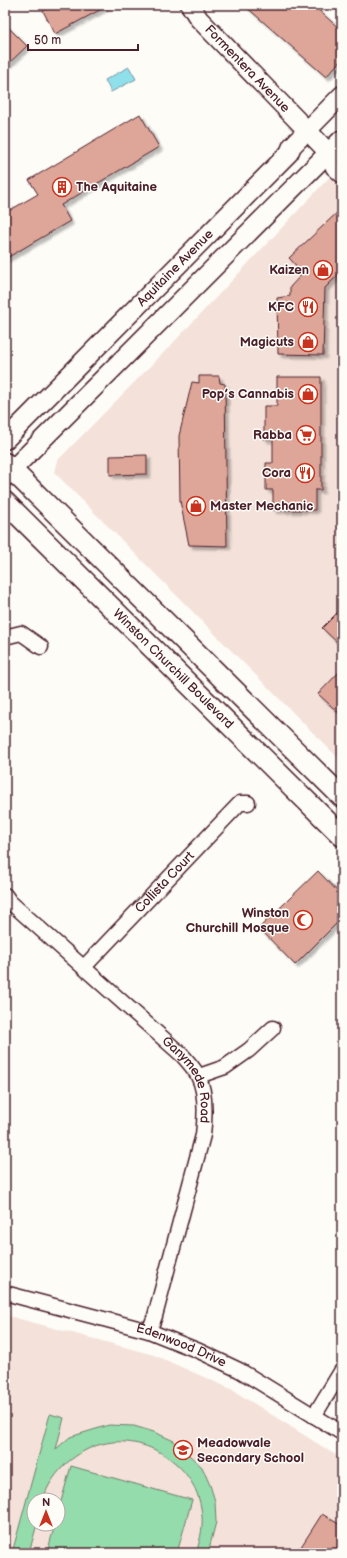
<svg xmlns="http://www.w3.org/2000/svg" width="347" height="1558" viewBox="0 0 347 1558" font-family="'Balsamiq Sans',sans-serif">
	<style>
		.built { fill: #f4e2da; fill-rule: evenodd }
		.green { fill: #94dcab; stroke: #6f7e6b }
		.water { fill: #90e0ec; stroke: #74939f }
		.building { fill: #dea698; stroke: #4a1f2b; filter: url(#shadow) }
		.lines { fill: none; stroke-linecap: round; stroke-linejoin: round }
		.minor-casing { stroke: #4a1f2b; stroke-width: 17 }
		.tertiary-casing { stroke: #4a1f2b; stroke-width: 21 }
		.secondary-casing { stroke: #4a1f2b; stroke-width: 23 }
		.minor { stroke: #fdfcf7; stroke-width: 14 }
		.tertiary { stroke: #fdfcf7; stroke-width: 18 }
		.secondary { stroke: #fdfcf7; stroke-width: 20 }
		.labels { text-anchor: middle; dominant-baseline: central; stroke-width: 3; stroke-linejoin: round; paint-order: stroke }
		.street-label { font-size: 13px; fill: #4a1f2b; stroke: #fdfcf7 }
		.poi-label { font-size: 13px; font-weight: bold; fill: #4a1f2b; stroke: #fdfcf7; text-anchor: end }
	</style>
	<defs>
		<filter id="shadow"><feDropShadow dx="3.5" dy="3.5" stdDeviation="1" flood-color="#0004"/></filter>
	</defs>
	<rect width="100%" height="100%" fill="#fdfcf7"/>
	<filter id="ink" filterUnits="userSpaceOnUse"><feTurbulence type="fractalNoise" baseFrequency=".025" numOctaves="2"/><feDisplacementMap in="SourceGraphic" scale="8" xChannelSelector="R" yChannelSelector="G"/><feConvolveMatrix kernelMatrix="1 2 1 2 8 2 1 2 1" color-interpolation-filters="sRGB"/></filter>
	<g filter="url(#ink)">
		<g class="built">
			<polygon points="342,164 342,762 54,472 57,461 173,343"/>
			<path d="M 5,1315 L 154,1355 L 231,1389 L 342,1459 L 342,1553 L 5,1553 ZM 34,1500 L 58,1500 L 58,1524 L 34,1524 Z"/>
		</g>
		<g class="green">
			<path d="M 50,1414 L 64,1418 L 56,1449 L 70,1437 L 109,1425 L 134,1426 L 154,1432 L 174,1441 L 202,1467 L 210,1485 L 215,1501 L 216,1522 L 208,1553 L 196,1553 C 201,1538 204,1523 201,1508 C 194,1464 145,1433 102,1444 C 89,1447 78,1454 68,1462 C 57,1472 47,1485 43,1500 L 34,1500 L 34,1524 L 37,1524 L 29,1553 L 12,1553 Z"/>
			<polygon points="71,1466 192,1500 177,1553 47,1553 55,1524 58,1524 58,1512"/>
		</g>
		<polygon class="water" points="129,67 136,79 111,92 105,80"/>
		<g class="building">
			<polygon points="54,5 109,5 55,34 43,11"/>
			<polygon points="244,5 313,5 342,31 342,59 326,77"/>
			<polygon points="5,24 27,46 5,67"/>
			<polygon points="140,114 159,147 61,205 70,221 5,259 5,213 38,194 29,180"/>
			<polygon points="342,208 342,271 325,288 323,355 278,354 277,298 290,296 290,287 303,273 289,258"/>
			<polygon points="199,376 219,376 220,383 225,384 227,546 189,545 180,501 179,436 192,382 199,383"/>
			<polygon points="277,377 321,377 321,490 315,490 315,510 273,510 273,490 266,490 266,463 273,463 273,439 264,439 264,406 277,406"/>
			<polygon points="147,455 147,474 110,475 110,456"/>
			<polygon points="342,608 342,647 322,628"/>
			<polygon points="342,669 342,716 318,694"/>
			<polygon points="318,871 342,896 342,918 295,965 259,928"/>
			<polygon points="322,1514 342,1526 342,1553 297,1553"/>
		</g>
		<g class="lines">
			<g class="minor-casing">
				<g id="minor">
					<polyline points="342,154 329,153 333,168 342,176"/>
					<polyline points="5,637 21,633 41,647"/>
					<path id="s1" d="M 5,895 L 10,902 L 183,1056 C 188,1062 195,1069 198,1076 C 207,1093 205,1118 203,1135 L 155,1316 L 149,1331"/>
					<path id="s2" d="M 84,967 L 240,803 L 248,803"/>
					<polyline points="199,1076 225,1067 249,1050 273,1028"/>
					<path id="s3" d="M 5,1293 L 149,1331 L 199,1351 L 239,1370 L 259,1382 L 342,1433"/>
					<polyline points="314,1416 342,1370"/>
				</g>
			</g>
			<g class="tertiary-casing">
				<g id="tertiary">
					<path id="s4" d="M 190,5 L 199,19 L 329,153"/>
					<path id="s5" d="M 5,440 L 289,153 L 292,146 L 342,95"/>
					<polyline points="5,477 342,139"/>
				</g>
			</g>
			<g class="secondary-casing">
				<g id="secondary">
					<polyline points="5,463 342,797"/>
					<path id="s6" d="M 5,502 L 342,836"/>
				</g>
			</g>
			<use href="#minor" class="minor"/>
			<use href="#tertiary" class="tertiary"/>
			<use href="#secondary" class="secondary"/>
		</g>
	</g>
	<defs>
		<g id="building-ring" transform="scale(1)"><circle r="9.5" fill="#fdfcf7" stroke="#c8321e" stroke-width="1.5"/><path d="M-4-6H4V6H1V3H-1V6H-4ZM-2.5-4.3h1.7v1.8h-1.7ZM.8-4.3h1.7v1.8H.8ZM-2.5-1h1.7V.8h-1.7ZM.8-1h1.7V.8H.8Z" fill="#c8321e"/></g>
		<g id="shop-ring" transform="scale(1)"><circle r="9.5" fill="#fdfcf7" stroke="#c8321e" stroke-width="1.5"/><path d="M-5-2.5h2.3a2.7 3.5 0 0 1 5.4 0H5L5.5 6h-11ZM-1.5-2.5h3a1.5 2.3 0 0 0-3 0Z" fill="#c8321e"/></g>
		<g id="restaurant-ring" transform="scale(1)"><circle r="9.5" fill="#fdfcf7" stroke="#c8321e" stroke-width="1.5"/><path d="M-5-6h1v4h1v-4h1v4h1v-4h1v5L-1.5 .5V6h-2V.5L-5-1ZM5-6V6H3V1.5H1.5Q1.5-4 5-6Z" fill="#c8321e"/></g>
		<g id="supermarket-ring" transform="scale(1)"><circle r="9.5" fill="#fdfcf7" stroke="#c8321e" stroke-width="1.5"/><path d="M-6-5.5h2.5l.6 2H6L4.5 2H-2.5L-4.4-4H-6ZM-1.5 3.2a1.3 1.3 0 1 0 .1 0ZM3 3.2a1.3 1.3 0 1 0 .1 0Z" fill="#c8321e"/></g>
		<g id="mosque-ring" transform="scale(1)"><circle r="9.5" fill="#fdfcf7" stroke="#c8321e" stroke-width="1.5"/><path d="M3.5-4.9A6 6 0 1 0 3.5 4.9A5 5 0 1 1 3.5-4.9Z" fill="#c8321e"/></g>
		<g id="school-ring" transform="scale(1)"><circle r="9.5" fill="#fdfcf7" stroke="#c8321e" stroke-width="1.5"/><path d="M0-5L7-2L0 1L-7-2ZM-4 1L0 2.5L4 1V4Q0 6-4 4Z" fill="#c8321e"/></g>
	</defs>
	<g fill-rule="evenodd">
		<use href="#building-ring" x="62" y="187"/>
		<use href="#shop-ring" x="323" y="270"/>
		<use href="#restaurant-ring" x="308" y="307"/>
		<use href="#shop-ring" x="308" y="342"/>
		<use href="#shop-ring" x="308" y="394"/>
		<use href="#supermarket-ring" x="306" y="435"/>
		<use href="#restaurant-ring" x="305" y="473"/>
		<use href="#shop-ring" x="196" y="506"/>
		<use href="#mosque-ring" x="303" y="920"/>
		<use href="#school-ring" x="183" y="1450"/>
	</g>
	<g class="labels">
		<g class="street-label">
			<text stroke="none"><textPath href="#s4" startOffset="86">Formentera Avenue</textPath></text>
			<text stroke="none"><textPath href="#s5" startOffset="242">Aquitaine Avenue</textPath></text>
			<text stroke="none"><textPath href="#s6" startOffset="237">Winston Churchill Boulevard</textPath></text>
			<text stroke="none"><textPath href="#s2" startOffset="117">Collista Court</textPath></text>
			<text stroke="none"><textPath href="#s1" startOffset="264">Ganymede Road</textPath></text>
			<text stroke="none"><textPath href="#s3" startOffset="184">Edenwood Drive</textPath></text>
		</g>
		<g class="poi-label">
			<text x="76" y="187" text-anchor="start">The Aquitaine</text>
			<text x="309" y="270">Kaizen</text>
			<text x="294" y="307">KFC</text>
			<text x="294" y="342">Magicuts</text>
			<text x="294" y="394">Pop’s Cannabis</text>
			<text x="292" y="435">Rabba</text>
			<text x="291" y="473">Cora</text>
			<text x="210" y="506" text-anchor="start">Master Mechanic</text>
			<text x="289" y="913">Winston<tspan x="289" dy="15">Churchill Mosque</tspan></text>
			<text x="197" y="1443" text-anchor="start">Meadowvale<tspan x="197" dy="15">Secondary School</tspan></text>
		</g>
	</g>
	<rect width="347" height="1558" fill="none" stroke="#fdfcf7" stroke-width="20"/>
	<rect x="10" y="10" width="327" height="1538" fill="none" stroke="#4a1f2b" stroke-width="1.5" filter="url(#ink)"/>
	<g transform="translate(46 1512)"><circle r="19" fill="#fdfcf7" stroke="#b5a4a5"/>
	<path d="M0-3L7 15L0 10L-7 15Z" fill="#c8321e"/>
	<text y="-6" font-size="11" font-weight="bold" text-anchor="middle" fill="#4a1f2b">N</text>
	</g>
	<path d="M28 44v6h110v-6" fill="none" stroke="#4a1f2b" stroke-width="2"/>
	<text x="34" y="44" font-size="12" fill="#4a1f2b" stroke="#fdfcf7" stroke-width="3" paint-order="stroke">50 m</text>
</svg>
